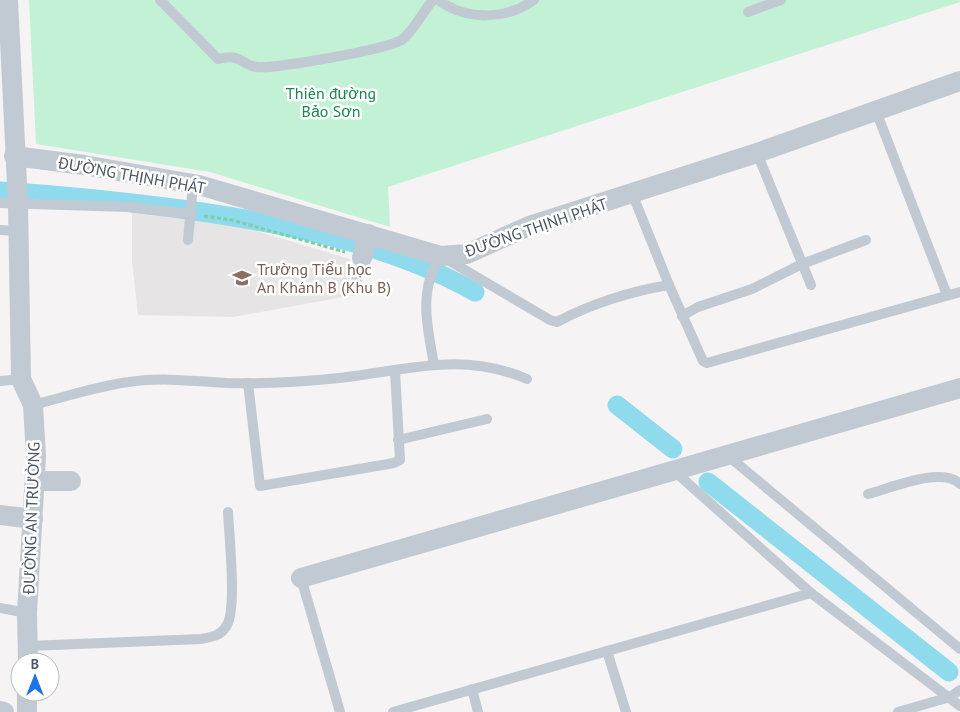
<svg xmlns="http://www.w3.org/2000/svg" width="960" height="712" viewBox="0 0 960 712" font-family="'PT Sans',sans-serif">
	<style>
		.education { fill: #e6e4e5 }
		.green { fill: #c3f1d5 }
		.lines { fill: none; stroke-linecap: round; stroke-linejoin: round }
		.canal { stroke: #90daee; stroke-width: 19 }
		.path { stroke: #7ad0a6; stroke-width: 3; stroke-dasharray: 4 2.5; stroke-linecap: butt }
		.lane { stroke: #c1cad2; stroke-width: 10 }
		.street { stroke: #c1cad2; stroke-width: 20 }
		.labels { text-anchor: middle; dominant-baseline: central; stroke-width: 5; stroke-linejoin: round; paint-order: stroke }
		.park-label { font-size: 16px; fill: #17864f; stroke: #fff }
		.street-label { font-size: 16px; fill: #4a5661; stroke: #fff }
		.education-label { font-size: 16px; fill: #785e54; stroke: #fff; text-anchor: start }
	</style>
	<rect width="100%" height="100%" fill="#f5f3f3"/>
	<polygon class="education" points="132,211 230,223 350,259 349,296 233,317 138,315 132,261"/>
	<polygon class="green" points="29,0 960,0 960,2 388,187 390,227 210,172 36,144"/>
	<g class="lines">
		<g class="canal">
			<path d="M 0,191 C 61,195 121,201 181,209 C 281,223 386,242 475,292"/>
			<polyline points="617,405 673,449"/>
			<polyline points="708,482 949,672"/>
		</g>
		<polyline class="path" points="204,216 232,220 345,252"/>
		<g class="lane">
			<path d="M 160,0 L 218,59 C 243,53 240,65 257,67 C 273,69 392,49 403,39 C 414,29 423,12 433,0"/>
			<path d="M 438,0 C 467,21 506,20 534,0"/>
			<polyline points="748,12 781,0"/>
			<polyline points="876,111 947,295"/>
			<polyline points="757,153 811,285"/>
			<polyline points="632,193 669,285"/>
			<polyline points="0,203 128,207 190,214"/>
			<polyline points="0,230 18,231"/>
			<polyline points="188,240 193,184"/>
			<polyline points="354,291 362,258"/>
			<polyline points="682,316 698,307 752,289 802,264 866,240"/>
			<path d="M 434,364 C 427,327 418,288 441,256 L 550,320 L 557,322 C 590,304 632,291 669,285 L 703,361 L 707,363 L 960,292"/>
			<polyline points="0,381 21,379"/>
			<polyline points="248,383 260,486 394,463 400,460 395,371"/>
			<path d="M 33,405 C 65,397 97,386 129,382 C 162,377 194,381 227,383 C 261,384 296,382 329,379 C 400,373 457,349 527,379"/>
			<polyline points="398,440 487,419"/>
			<polyline points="727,455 960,649"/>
			<polyline points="673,470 811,593 960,706"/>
			<path d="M 868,494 C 891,488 942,466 960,484"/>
			<polyline points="301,578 340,712"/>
			<polyline points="0,608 27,613"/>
			<path d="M 28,646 L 201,639 C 212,637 221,636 227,625 C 237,608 229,535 228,512"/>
			<polyline points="607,651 626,712"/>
			<polyline points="472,689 478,712"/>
			<polyline points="393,712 811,593"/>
			<polyline points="898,712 950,697 960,690"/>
		</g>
		<g class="street">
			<polyline points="8,0 18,204 21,379 33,405 36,456 27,613 28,662"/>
			<polyline points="14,156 84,165 199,185 441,256 467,254 529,226 757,153 960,81"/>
			<polyline points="362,258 369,234"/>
			<polyline points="35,481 71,481"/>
			<polyline points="0,515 33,519"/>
			<polyline points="301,578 960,388"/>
			<polyline points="0,711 4,712"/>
			<polyline points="27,712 27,692"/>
		</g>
	</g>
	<defs>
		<g id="school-bare" transform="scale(1.5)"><path d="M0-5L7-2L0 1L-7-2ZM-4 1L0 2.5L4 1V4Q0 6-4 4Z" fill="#8d6e63" stroke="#fff" stroke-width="2.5" paint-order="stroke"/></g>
	</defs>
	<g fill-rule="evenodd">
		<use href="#school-bare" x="242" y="278"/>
	</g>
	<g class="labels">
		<g class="park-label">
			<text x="331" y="93">Thiên đường<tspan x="331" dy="18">Bảo Sơn</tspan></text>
		</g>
		<g class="street-label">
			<text transform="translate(132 175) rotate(10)">ĐƯỜNG THỊNH PHÁT</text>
			<text transform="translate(536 227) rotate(-19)">ĐƯỜNG THỊNH PHÁT</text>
			<text transform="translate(31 518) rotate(-88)">ĐƯỜNG AN TRƯỜNG</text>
		</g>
		<g class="education-label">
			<text x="257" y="269">Trường Tiểu học<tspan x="257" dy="18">An Khánh B (Khu B)</tspan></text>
		</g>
	</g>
	<g transform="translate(35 677)"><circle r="24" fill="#ffffff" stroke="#b7bbc0"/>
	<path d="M0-4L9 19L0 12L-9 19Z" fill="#1a73e8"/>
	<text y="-8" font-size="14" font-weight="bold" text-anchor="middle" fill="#4a5661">B</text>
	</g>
</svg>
